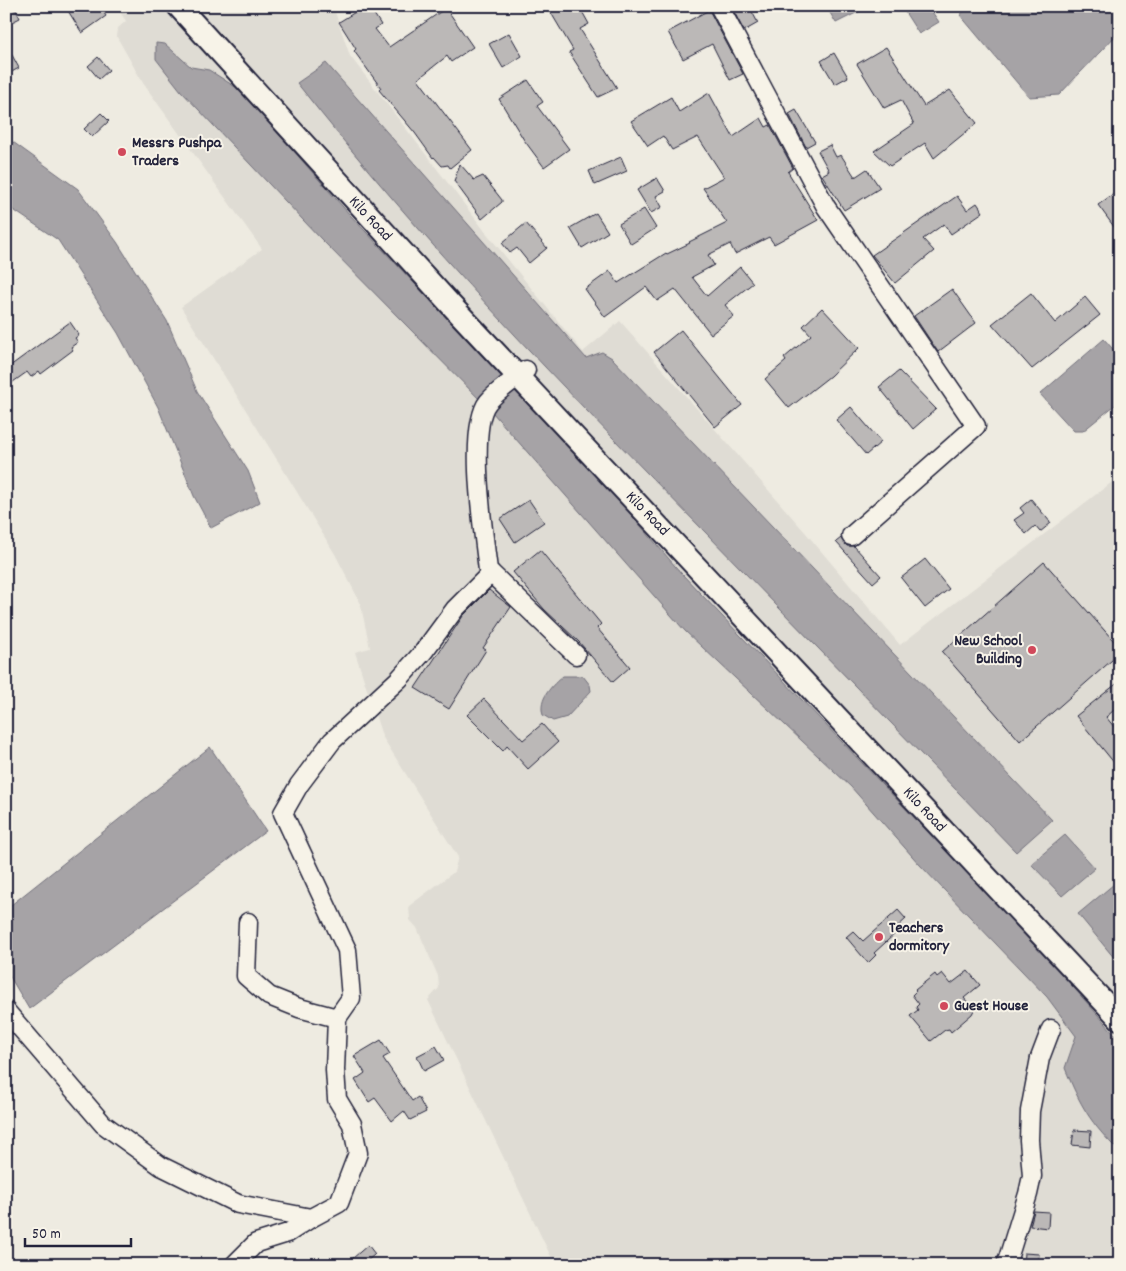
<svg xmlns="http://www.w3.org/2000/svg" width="1126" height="1271" viewBox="0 0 1126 1271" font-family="Dekko,sans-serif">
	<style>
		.built { fill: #dfdcd4 }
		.water { fill: #a6a3a6; stroke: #716f7b }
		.building { fill: #bbb8b7; stroke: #22223b }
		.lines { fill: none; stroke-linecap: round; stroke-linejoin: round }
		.minor-casing { stroke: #22223b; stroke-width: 21 }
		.tertiary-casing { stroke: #22223b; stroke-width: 25 }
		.minor { stroke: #f7f3e8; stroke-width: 18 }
		.tertiary { stroke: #f7f3e8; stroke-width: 21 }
		.poi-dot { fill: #d1495b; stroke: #f7f3e8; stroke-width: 2 }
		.labels { text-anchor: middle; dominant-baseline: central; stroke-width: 4; stroke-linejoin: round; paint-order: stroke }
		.poi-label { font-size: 16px; font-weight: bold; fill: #22223b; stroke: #f7f3e8; text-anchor: start }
		.street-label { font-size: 16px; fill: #22223b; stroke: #f7f3e8 }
	</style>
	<rect width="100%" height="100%" fill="#eeebe1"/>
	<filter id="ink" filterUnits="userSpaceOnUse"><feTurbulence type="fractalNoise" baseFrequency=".02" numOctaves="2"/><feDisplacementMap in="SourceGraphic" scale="10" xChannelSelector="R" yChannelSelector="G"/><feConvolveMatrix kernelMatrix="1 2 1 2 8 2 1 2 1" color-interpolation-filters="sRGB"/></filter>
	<g filter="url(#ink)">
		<polygon class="built" points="116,6 333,6 350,56 484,230 583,352 620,321 805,532 900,645 1120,476 1120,1265 555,1265 428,1000 439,988 438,976 417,928 410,920 409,906 454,872 458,857 382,736 355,652 370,648 360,602 335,554 281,466 181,307 262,249 143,83 117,37 118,28 126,21"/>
		<g class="water">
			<polygon points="826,6 857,6 860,11 836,23"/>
			<polygon points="901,6 928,6 939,22 919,34"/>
			<polygon points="970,6 1120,6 1120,31 1059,95 1029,97 960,15"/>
			<path d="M 156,43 L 165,44 L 191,67 L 209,70 L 240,90 L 350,215 L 622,504 L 681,573 L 1044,954 L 1120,1040 L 1120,1152 C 1090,1123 1080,1105 1065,1068 L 1076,1036 L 1047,997 L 920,865 L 851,787 L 685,631 L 492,412 L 321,239 L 181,91 L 156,59 Z"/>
			<path d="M 326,63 L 586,358 L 602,352 L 612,358 L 1052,820 L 1016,852 C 913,745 809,639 706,533 C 563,388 423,243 297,83 Z"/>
			<polygon points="6,137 78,189 117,242 167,321 197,391 248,471 260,502 211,528 194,496 158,407 118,333 58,240 6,205"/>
			<polygon points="1104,339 1120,357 1120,401 1083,431 1074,431 1040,394"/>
			<path d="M 563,676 L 583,676 L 590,685 L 591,691 L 567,717 L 553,721 L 543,715 C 538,699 552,685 563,676 Z"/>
			<polygon points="210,747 266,831 29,1009 6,970 6,909"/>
			<polygon points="1065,835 1095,868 1062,896 1031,864"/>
			<polygon points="1120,879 1120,965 1078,914"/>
		</g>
		<g class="building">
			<polygon points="6,6 14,6 20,18 6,25"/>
			<polygon points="65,6 100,6 106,16 82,33"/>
			<polygon points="365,6 369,6 381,25 375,29 389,47 446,8 473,47 451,62 447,56 418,79 472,150 450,168 448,165 442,166 434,157 433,158 415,133 379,90 381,88 354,51 356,49 339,22"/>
			<polygon points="547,6 579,6 589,24 580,29 617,88 598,97 569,52 573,50"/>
			<polygon points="731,6 749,6 758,23 744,31"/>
			<polygon points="709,10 743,74 730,80 712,44 683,59 668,32"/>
			<polygon points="509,33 522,56 503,68 489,44"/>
			<polygon points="6,44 19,68 6,75"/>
			<polygon points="886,47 924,106 950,90 977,123 934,158 925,143 890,166 874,151 914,124 901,100 884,108 857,64"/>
			<polygon points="834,53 848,77 835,84 821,61"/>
			<polygon points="98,57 109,70 99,79 88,66"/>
			<polygon points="528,80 543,102 537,106 569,149 544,167 524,140 499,99"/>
			<polygon points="709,93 733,137 761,118 766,127 770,125 793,168 788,172 818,220 774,244 769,237 735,254 730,244 708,255 714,265 692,277 707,296 740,267 753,283 725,305 734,316 711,334 675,289 657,301 646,287 605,317 585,289 610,271 618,283 666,253 667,254 690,243 689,242 727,223 703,188 724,177 698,137 672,150 663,136 648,146 631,121 671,97 679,112"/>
			<polygon points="796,110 815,142 806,147 789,114"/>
			<polygon points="101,113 109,121 92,137 84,129"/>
			<polygon points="830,145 836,157 841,155 855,177 867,169 880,188 844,210 822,175 829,171 818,151"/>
			<polygon points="621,157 627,171 595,185 589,171"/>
			<polygon points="460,164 474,180 483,176 502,200 502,202 482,219 454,181"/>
			<polygon points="657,178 665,191 656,196 662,207 651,213 637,190"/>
			<polygon points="1120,189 1120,235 1098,205"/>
			<polygon points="957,196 967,210 977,203 983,212 951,234 944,224 923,239 934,251 895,283 872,255"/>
			<polygon points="644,209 656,228 631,244 619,224"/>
			<polygon points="596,213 608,232 582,248 570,228"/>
			<polygon points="526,223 547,248 529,263 517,248 510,253 502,243"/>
			<polygon points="952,289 976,323 938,352 914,316"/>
			<polygon points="1031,293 1055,323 1085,297 1100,315 1032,369 992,324"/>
			<polygon points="822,308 859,348 830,376 789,408 765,379 786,361 784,358 811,335 803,326"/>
			<polygon points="70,322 79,335 75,338 78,342 71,347 73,350 41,374 39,371 31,377 27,372 6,387 6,369"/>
			<polygon points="681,330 742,405 715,427 654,352"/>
			<polygon points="899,371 936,409 913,429 879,387"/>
			<polygon points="851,407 881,442 866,455 836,420"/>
			<polygon points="1031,499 1051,523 1040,532 1035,526 1026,534 1014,520 1024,513 1020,508"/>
			<polygon points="529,500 544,522 515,542 500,519"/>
			<polygon points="841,538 847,546 854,546 881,576 873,583 836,542"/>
			<polygon points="540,550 601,624 597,628 630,667 613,682 579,642 544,609 513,572"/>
			<polygon points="925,559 949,589 925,608 901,578"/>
			<polygon points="1044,562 1120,648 1120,653 1020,741 942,652"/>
			<polygon points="489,590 511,607 483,648 486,650 449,709 415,688 463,616"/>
			<polygon points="1120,681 1120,705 1106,717 1120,734 1120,770 1076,716"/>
			<polygon points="484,699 523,740 542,724 558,742 528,769 507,746 503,751 467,715"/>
			<polygon points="898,910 906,919 896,928 898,931 874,953 876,955 868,963 846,937 853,931 863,941"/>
			<polygon points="968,971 980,985 964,998 974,1010 972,1014 951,1032 949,1029 945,1030 931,1041 910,1016 918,1010 916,1007 919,1004 912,995 916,991 915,990 935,974 937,977 942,973 951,984"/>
			<polygon points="381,1040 390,1054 383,1058 412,1101 418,1097 426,1112 410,1120 404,1111 392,1121 375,1098 369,1102 355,1080 365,1073 354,1056"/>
			<polygon points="436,1046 444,1060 424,1071 417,1056"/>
			<polygon points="1074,1130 1091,1131 1090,1147 1072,1145"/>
			<polygon points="1034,1211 1049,1212 1048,1228 1030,1226"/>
			<polygon points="368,1245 375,1254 363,1265 345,1265"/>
			<polygon points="1024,1253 1039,1254 1038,1265 1023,1265"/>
		</g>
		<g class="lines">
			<g class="minor-casing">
				<g id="minor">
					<polyline points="719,6 826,207 976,426 851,536"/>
					<path d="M 526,370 C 514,380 498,390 488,402 C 467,428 484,536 488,570 L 576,655"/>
					<polyline points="6,1011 103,1124 161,1166 238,1204 311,1218 339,1203 358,1153 352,1124 337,1099 335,1070 337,1018 299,1008 269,996 246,976 248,922"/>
					<polyline points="337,1018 351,998 347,950 283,813 299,785 332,741 399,679 424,651 455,609 491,573"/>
					<polyline points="234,1265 256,1243 288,1233 311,1218"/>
					<polyline points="1006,1265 1028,1194 1032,1176 1029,1140 1030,1111 1040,1058 1051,1029"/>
				</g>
			</g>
			<g class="tertiary-casing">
				<polyline id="tertiary" points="178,6 451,305 1120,1019"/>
			</g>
			<use href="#minor" class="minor"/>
			<use href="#tertiary" class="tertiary"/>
		</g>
	</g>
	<g class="poi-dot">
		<circle cx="122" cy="152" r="5"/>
		<circle cx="1032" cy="650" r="5"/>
		<circle cx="879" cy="937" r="5"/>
		<circle cx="944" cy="1006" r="5"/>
	</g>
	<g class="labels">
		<g class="poi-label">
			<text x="132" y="143">Messrs Pushpa<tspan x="132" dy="18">Traders</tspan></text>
			<text x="1022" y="641" text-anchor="end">New School<tspan x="1022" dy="18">Building</tspan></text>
			<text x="889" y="928">Teachers<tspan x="889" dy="18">dormitory</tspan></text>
			<text x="954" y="1006">Guest House</text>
		</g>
		<g class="street-label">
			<text transform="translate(370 219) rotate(47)">Kilo Road</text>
			<text transform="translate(647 514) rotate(46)">Kilo Road</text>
			<text transform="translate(924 810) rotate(47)">Kilo Road</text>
		</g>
	</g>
	<rect width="1126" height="1271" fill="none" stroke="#f7f3e8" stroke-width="25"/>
	<rect x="12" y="12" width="1101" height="1246" fill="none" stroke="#22223b" stroke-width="2" filter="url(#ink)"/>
	<path d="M25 1238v8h106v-8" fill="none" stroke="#22223b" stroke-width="2.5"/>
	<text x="32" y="1238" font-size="15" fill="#22223b" stroke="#f7f3e8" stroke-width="4" paint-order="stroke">50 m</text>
</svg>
